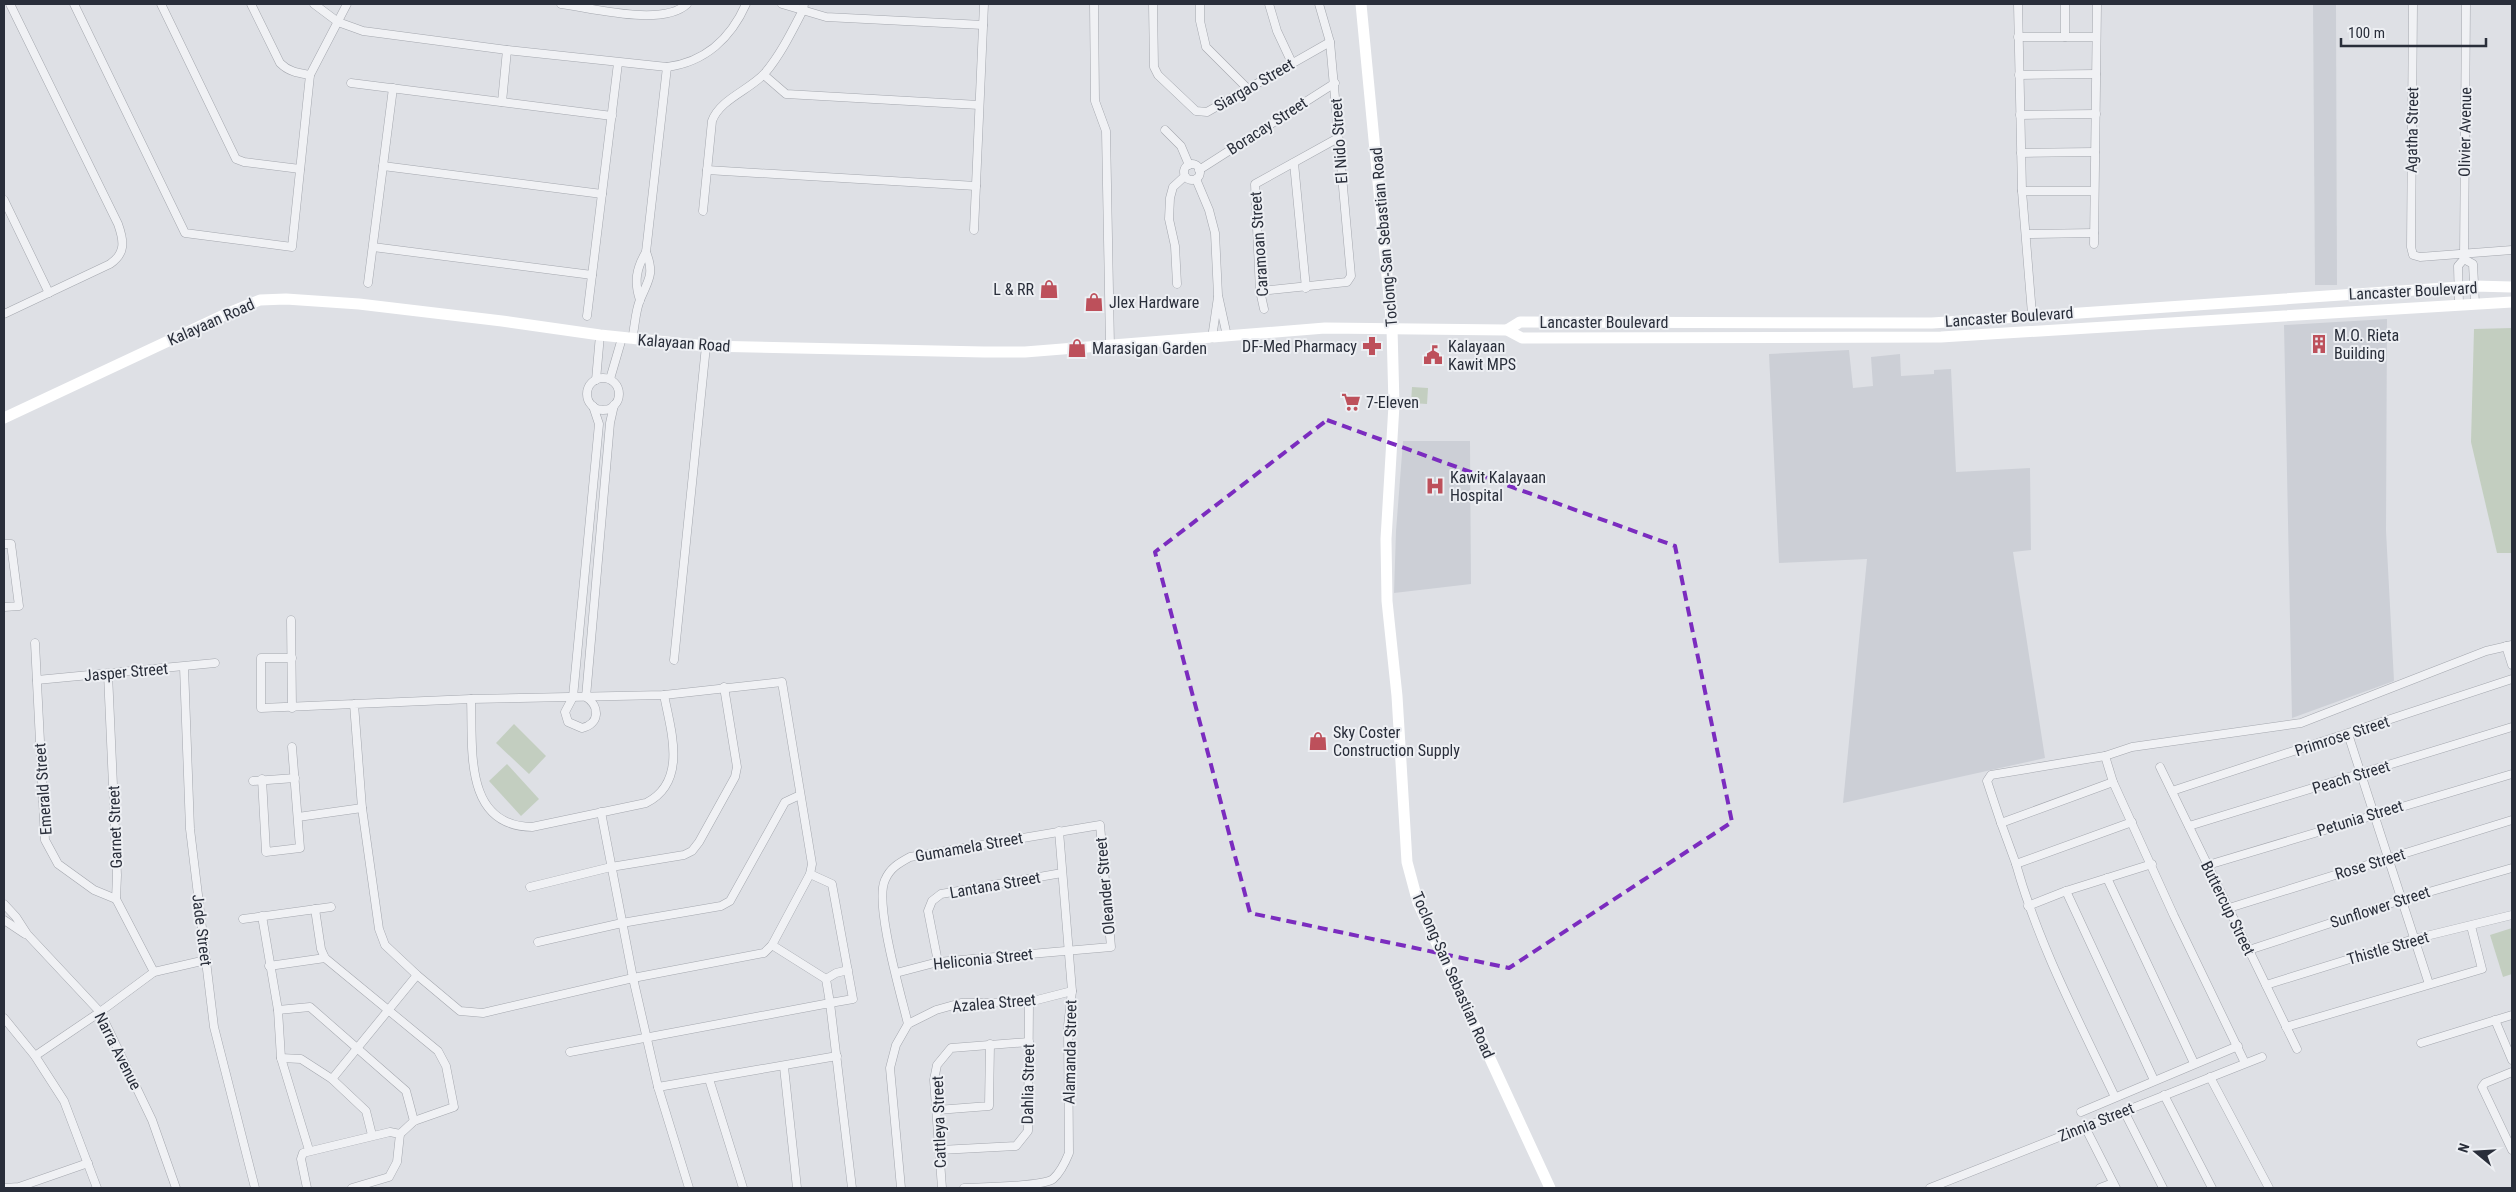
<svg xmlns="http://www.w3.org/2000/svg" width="2516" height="1192" viewBox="0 0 2516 1192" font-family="'Roboto Condensed',sans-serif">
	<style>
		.built { fill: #cccfd6 }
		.green { fill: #c3cec0 }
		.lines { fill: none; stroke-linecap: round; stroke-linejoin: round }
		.street-casing { stroke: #a4a7ae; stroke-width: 9 }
		.street { stroke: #f0f1f4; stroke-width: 8 }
		.secondary { stroke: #fff; stroke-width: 11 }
		.marked { fill: none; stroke: #7b2cbf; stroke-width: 4; stroke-dasharray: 10 6; stroke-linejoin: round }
		.labels { text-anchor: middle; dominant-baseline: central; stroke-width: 4; stroke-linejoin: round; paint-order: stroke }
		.street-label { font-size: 16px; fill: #292e3a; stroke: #edeff3 }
		.poi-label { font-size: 16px; fill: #292e3a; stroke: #edeff3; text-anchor: start }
	</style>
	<rect width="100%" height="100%" fill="#dee0e5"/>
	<g class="built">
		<polygon points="2313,4 2336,4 2337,285 2315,285"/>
		<polygon points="2387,319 2386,531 2394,681 2292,718 2284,325"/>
		<polygon points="1849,350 1853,388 1873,386 1871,357 1900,354 1901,376 1934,374 1934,370 1951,369 1956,472 2030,468 2031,550 2013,552 2045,758 1843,803 1867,559 1779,563 1769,354"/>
		<polygon points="1403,441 1470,441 1471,584 1394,593 1396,531"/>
	</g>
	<g class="green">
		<polygon points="2512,328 2512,553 2497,553 2471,442 2474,329"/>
		<polygon points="1412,387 1428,388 1427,404 1411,403"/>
		<polygon points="514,724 546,756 529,774 496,743"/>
		<polygon points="507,764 539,799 521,816 489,781"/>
		<polygon points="2512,928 2512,974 2503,977 2490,935"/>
	</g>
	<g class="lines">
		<g class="street-casing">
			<g id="street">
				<polyline points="74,4 185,233 292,247 310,75 347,4"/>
				<polyline points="161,4 236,159 244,162 300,169"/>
				<path d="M 251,4 L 280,63 C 289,72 298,73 310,75"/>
				<path d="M 314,4 L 338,22 L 363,31 L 507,50 L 667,67 C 705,62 731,38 746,4"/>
				<path d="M 561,4 C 592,8 663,27 687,4"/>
				<polyline points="782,4 826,17 983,25"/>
				<polyline points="1094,4 1095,101 1106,131 1110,346"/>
				<polyline points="1153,4 1154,67 1158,75 1196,111 1207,112 1330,42"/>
				<polyline points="1200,4 1200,21 1206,47 1247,88"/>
				<polyline points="1269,4 1277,31 1292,63"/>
				<polyline points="2018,4 2022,191 2032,314"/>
				<polyline points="2413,4 2411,247 2413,255 2420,257 2512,250"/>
				<polyline points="2018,37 2096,37"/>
				<polyline points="2065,37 2065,4"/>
				<polyline points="764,75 786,94 979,105"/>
				<polyline points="2019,75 2096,74"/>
				<polyline points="351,83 612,116"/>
				<polyline points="502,102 507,50"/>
				<polyline points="2020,115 2096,114"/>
				<polyline points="1165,130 1181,146 1189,165"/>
				<polyline points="2021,153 2095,152"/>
				<polyline points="1294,163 1306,288"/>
				<circle cx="1192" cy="172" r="8"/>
				<polyline points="383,166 602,194"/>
				<polyline points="707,170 976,186"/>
				<polyline points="1199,170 1335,83"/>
				<polyline points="1196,179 1209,210 1215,233 1218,295 1227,336"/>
				<polyline points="2022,191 2094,191"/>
				<polyline points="4,200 49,293"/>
				<path d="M 703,211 L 712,121 C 720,99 750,90 765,73 C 781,54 792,31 803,10 L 804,4"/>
				<polyline points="974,230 984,4"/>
				<polyline points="2026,234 2094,233"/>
				<polyline points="2094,244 2097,4"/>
				<polyline points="373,247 592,275"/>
				<polyline points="2464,259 2473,264 2475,303"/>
				<polyline points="368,283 393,88"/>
				<polyline points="1177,284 1175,246 1169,219 1170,198 1173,187 1185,176"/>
				<polyline points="1260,291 1347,282 1351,276 1330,42 1319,4"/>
				<path d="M 640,300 C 634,282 636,269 646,252 L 667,67"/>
				<polyline points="2459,304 2458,266 2464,259 2466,4"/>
				<polyline points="1264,309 1260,291 1255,184 1338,138"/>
				<path d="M 4,314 L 110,264 C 126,253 124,241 118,224 L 10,4"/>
				<polyline points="587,316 618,63"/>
				<polyline points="1212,338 1218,297"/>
				<path d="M 632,339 C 635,327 635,312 640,300 C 648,280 655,275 646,252"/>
				<circle cx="603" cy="394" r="16"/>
				<polyline points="610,379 622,338"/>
				<polyline points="596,380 600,335"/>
				<path d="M 593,406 L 599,424 L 573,697 L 565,712 L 568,722 L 582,728 C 600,724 600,706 586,697 L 610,423 L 614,405"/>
				<polyline points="4,544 11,544 19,606 4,607"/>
				<polyline points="291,620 292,708"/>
				<polyline points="35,643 45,840 58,864 94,890 116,899"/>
				<polyline points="2506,646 2512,665"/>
				<polyline points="292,658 261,658 261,708 471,699 664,695 782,682 812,864 810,874 772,945 764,953 633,978 483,1013 460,1011 417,975 385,945 379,929 362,808 354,704"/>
				<polyline points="674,660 706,346"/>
				<polyline points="184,667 190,829 214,1027 255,1188"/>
				<polyline points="108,674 117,875 116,899 154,972"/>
				<polyline points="37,680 215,663"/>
				<path d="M 471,699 C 473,748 463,826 532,827 L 646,803 C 688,782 671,731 664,695"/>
				<polyline points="2348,734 2429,984"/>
				<polyline points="2105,756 2113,782 2174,916 2245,1063"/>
				<polyline points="2160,767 2297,1049"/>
				<polyline points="262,779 266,852 300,848 292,747"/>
				<polyline points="253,781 295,778"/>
				<polyline points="2113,782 2001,823 1987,781 1991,775 2105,756 2132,747 2301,723 2486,651 2512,645"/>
				<polyline points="2172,791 2512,679"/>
				<polyline points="601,812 633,978 658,1087 689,1188"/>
				<polyline points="298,817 362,808"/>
				<polyline points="2001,823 2016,864 2132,822"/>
				<polyline points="2189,826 2512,727"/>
				<path d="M 2016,864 C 2039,946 2079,1021 2115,1097"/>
				<polyline points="2208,865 2512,774"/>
				<polyline points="810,874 832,884 853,999 830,1003 826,979 836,973 848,970"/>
				<polyline points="2107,878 2194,1063"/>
				<polyline points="530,887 611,867 684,855 692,851 699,842 735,777 737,767 724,687"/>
				<polyline points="2066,891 2154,1080"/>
				<polyline points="4,904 16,917 27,934 100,1012 152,1120 176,1188"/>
				<polyline points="2028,906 2066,891 2152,864"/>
				<polyline points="2229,908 2512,820"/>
				<polyline points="315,909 321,949 325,958 438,1051 446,1066 454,1107 414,1121 400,1134"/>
				<polyline points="262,916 278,1010 281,1058 309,1150"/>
				<polyline points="243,919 331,907"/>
				<polyline points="4,920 25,934"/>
				<polyline points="538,942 622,923 721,906 730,901 785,802 800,795"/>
				<polyline points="772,945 826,979"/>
				<polyline points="2249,950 2401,900 2512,868"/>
				<polyline points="938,962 928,911 932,901 941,894 1062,873"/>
				<polyline points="269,966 325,958"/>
				<path d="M 896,973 L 938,962 L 1111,947 L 1100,825 L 910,857 C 899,863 890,868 885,880 C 874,903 901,995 908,1024"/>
				<polyline points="2266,985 2414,939 2512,915"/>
				<polyline points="278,1010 310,1007 406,1091 414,1121"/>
				<polyline points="4,1018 35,1056 64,1101 97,1188"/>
				<polyline points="2495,1020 2512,1060"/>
				<polyline points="2286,1027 2482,969 2471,926"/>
				<polyline points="2421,1043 2512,1015"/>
				<polyline points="570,1052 830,1003 852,1188"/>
				<polyline points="35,1056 100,1012 154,972 206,960"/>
				<polyline points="281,1058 301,1059 332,1079 366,1111 372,1135"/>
				<polyline points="784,1067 797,1188"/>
				<polyline points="2512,1072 2485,1083 2482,1087 2512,1150"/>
				<polyline points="2210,1077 2269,1188"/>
				<polyline points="332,1079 417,975"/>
				<polyline points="709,1079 743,1188"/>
				<polyline points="658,1087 837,1056"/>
				<polyline points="2164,1095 2212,1188"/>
				<polyline points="937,1110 989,1106 990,1044"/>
				<polyline points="2124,1111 2163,1188"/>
				<polyline points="2081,1112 2238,1046"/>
				<polyline points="2085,1127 2116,1188"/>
				<polyline points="940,1150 1016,1146 1028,1131 1029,1002"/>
				<polyline points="4,1188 19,1187 88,1163"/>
				<polyline points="307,1188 301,1159 303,1153 390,1132 400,1134 397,1162 389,1177 352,1188"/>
				<polyline points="901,1188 890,1068 896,1045 908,1024 936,1010 961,1003 1029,1002 1072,991"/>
				<polyline points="942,1188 934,1080 937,1065 951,1048 1029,1042"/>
				<path d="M 964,1188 C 980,1187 1042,1187 1053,1179 C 1061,1172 1065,1163 1069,1153 L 1068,1026 L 1072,991 L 1059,831"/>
				<polyline points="1930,1188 2262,1057"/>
				<polyline points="2100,1188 2113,1183"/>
			</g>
		</g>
		<use href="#street" class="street"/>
		<g class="secondary">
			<polyline points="1361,4 1392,328 1394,405 1386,539 1387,601 1397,696 1407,862 1418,903 1550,1188"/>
			<polyline points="1507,330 1520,322 1932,323 2474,286 2512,287"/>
			<polyline points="4,418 228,313 260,300 286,299 359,304 502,321 600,335 706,346 984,352 1025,352 1325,328 1507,330 1522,338 1941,337 2512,302"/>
		</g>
	</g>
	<path class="marked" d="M 1327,420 L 1675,546 L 1732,822 L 1509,968 L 1250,913 L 1155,552 Z"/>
	<defs>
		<g id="shop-bare" transform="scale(1.5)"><path d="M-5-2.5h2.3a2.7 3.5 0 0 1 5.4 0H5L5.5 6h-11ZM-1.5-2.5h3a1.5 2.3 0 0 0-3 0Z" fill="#bd505b" stroke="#edeff3" stroke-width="2.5" paint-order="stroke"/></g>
		<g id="building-bare" transform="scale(1.5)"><path d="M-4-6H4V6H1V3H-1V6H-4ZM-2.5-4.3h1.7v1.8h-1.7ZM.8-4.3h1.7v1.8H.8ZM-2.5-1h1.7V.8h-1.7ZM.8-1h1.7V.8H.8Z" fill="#bd505b" stroke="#edeff3" stroke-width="2.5" paint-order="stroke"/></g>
		<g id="pharmacy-bare" transform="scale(1.5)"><path d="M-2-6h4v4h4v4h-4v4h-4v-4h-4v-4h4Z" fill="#bd505b" stroke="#edeff3" stroke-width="2.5" paint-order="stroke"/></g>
		<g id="civic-bare" transform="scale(1.5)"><path d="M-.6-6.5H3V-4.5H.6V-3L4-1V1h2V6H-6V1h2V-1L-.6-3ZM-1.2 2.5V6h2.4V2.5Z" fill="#bd505b" stroke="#edeff3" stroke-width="2.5" paint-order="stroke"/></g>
		<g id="supermarket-bare" transform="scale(1.5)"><path d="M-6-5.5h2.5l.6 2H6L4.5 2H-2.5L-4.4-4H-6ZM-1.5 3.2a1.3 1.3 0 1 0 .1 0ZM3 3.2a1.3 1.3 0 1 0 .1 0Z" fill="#bd505b" stroke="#edeff3" stroke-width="2.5" paint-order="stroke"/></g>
		<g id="hospital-bare" transform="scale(1.5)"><path d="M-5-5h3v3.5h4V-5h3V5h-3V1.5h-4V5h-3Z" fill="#bd505b" stroke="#edeff3" stroke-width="2.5" paint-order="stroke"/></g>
	</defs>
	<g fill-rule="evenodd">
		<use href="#shop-bare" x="1049" y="289"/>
		<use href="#shop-bare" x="1094" y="302"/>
		<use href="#building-bare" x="2319" y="344"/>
		<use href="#pharmacy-bare" x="1372" y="346"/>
		<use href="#shop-bare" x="1077" y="348"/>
		<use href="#civic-bare" x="1433" y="355"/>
		<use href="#supermarket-bare" x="1351" y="402"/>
		<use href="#hospital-bare" x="1435" y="486"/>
		<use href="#shop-bare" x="1318" y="741"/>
	</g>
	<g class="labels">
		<g class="street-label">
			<text transform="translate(1254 85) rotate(-30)">Siargao Street</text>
			<text transform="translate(1267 126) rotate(-33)">Boracay Street</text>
			<text transform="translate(2412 130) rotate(-89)">Agatha Street</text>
			<text transform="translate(2465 132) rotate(-89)">Olivier Avenue</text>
			<text transform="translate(1339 141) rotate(-94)">El Nido Street</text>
			<text transform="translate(1384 237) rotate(-95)">Toclong-San Sebastian Road</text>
			<text transform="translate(1259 244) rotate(-94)">Caramoan Street</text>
			<text transform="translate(2413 291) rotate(-3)">Lancaster Boulevard</text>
			<text transform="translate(2009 317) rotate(-4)">Lancaster Boulevard</text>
			<text transform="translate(211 322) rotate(-24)">Kalayaan Road</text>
			<text x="1604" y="322">Lancaster Boulevard</text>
			<text transform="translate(684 343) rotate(4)">Kalayaan Road</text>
			<text transform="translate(126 672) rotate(-5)">Jasper Street</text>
			<text transform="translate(2342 736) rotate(-18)">Primrose Street</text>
			<text transform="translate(2351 777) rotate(-17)">Peach Street</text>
			<text transform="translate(43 789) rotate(-94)">Emerald Street</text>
			<text transform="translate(2360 818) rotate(-17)">Petunia Street</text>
			<text transform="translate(115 827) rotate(-92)">Garnet Street</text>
			<text transform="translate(969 847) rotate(-10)">Gumamela Street</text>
			<text transform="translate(2370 864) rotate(-17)">Rose Street</text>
			<text transform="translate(995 885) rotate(-10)">Lantana Street</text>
			<text transform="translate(1105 886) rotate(-95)">Oleander Street</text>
			<text transform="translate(2380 907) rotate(-18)">Sunflower Street</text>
			<text transform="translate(2228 908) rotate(64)">Buttercup Street</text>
			<text transform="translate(202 930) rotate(83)">Jade Street</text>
			<text transform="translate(2388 948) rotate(-16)">Thistle Street</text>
			<text transform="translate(983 959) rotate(-6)">Heliconia Street</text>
			<text transform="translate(1453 975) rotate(66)">Toclong-San Sebastian Road</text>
			<text transform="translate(994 1003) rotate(-5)">Azalea Street</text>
			<text transform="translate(118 1051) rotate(63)">Narra Avenue</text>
			<text transform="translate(1070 1052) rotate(-89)">Alamanda Street</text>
			<text transform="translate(1028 1084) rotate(-89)">Dahlia Street</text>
			<text transform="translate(939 1122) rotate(-92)">Cattleya Street</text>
			<text transform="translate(2096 1122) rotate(-22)">Zinnia Street</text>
		</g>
		<g class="poi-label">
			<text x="1034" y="289" text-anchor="end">L &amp; RR</text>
			<text x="1109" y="302">Jlex Hardware</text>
			<text x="2334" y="335">M.O. Rieta<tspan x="2334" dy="18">Building</tspan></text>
			<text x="1357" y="346" text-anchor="end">DF-Med Pharmacy</text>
			<text x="1448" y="346">Kalayaan<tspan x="1448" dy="18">Kawit MPS</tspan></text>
			<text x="1092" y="348">Marasigan Garden</text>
			<text x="1366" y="402">7-Eleven</text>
			<text x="1450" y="477">Kawit Kalayaan<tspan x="1450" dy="18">Hospital</tspan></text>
			<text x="1333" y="732">Sky Coster<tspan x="1333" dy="18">Construction Supply</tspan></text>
		</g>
	</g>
	<rect width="2516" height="1192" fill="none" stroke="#292e3a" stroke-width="10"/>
	<g transform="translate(2476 1152) rotate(288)" stroke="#edeff3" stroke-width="4" paint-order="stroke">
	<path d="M0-4L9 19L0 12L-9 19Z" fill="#292e3a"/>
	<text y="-8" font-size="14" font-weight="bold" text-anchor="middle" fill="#292e3a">N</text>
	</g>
	<path d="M2341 38v8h145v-8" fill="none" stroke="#292e3a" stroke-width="2.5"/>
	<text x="2348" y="38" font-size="15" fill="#292e3a" stroke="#edeff3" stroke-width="4" paint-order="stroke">100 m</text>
</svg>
